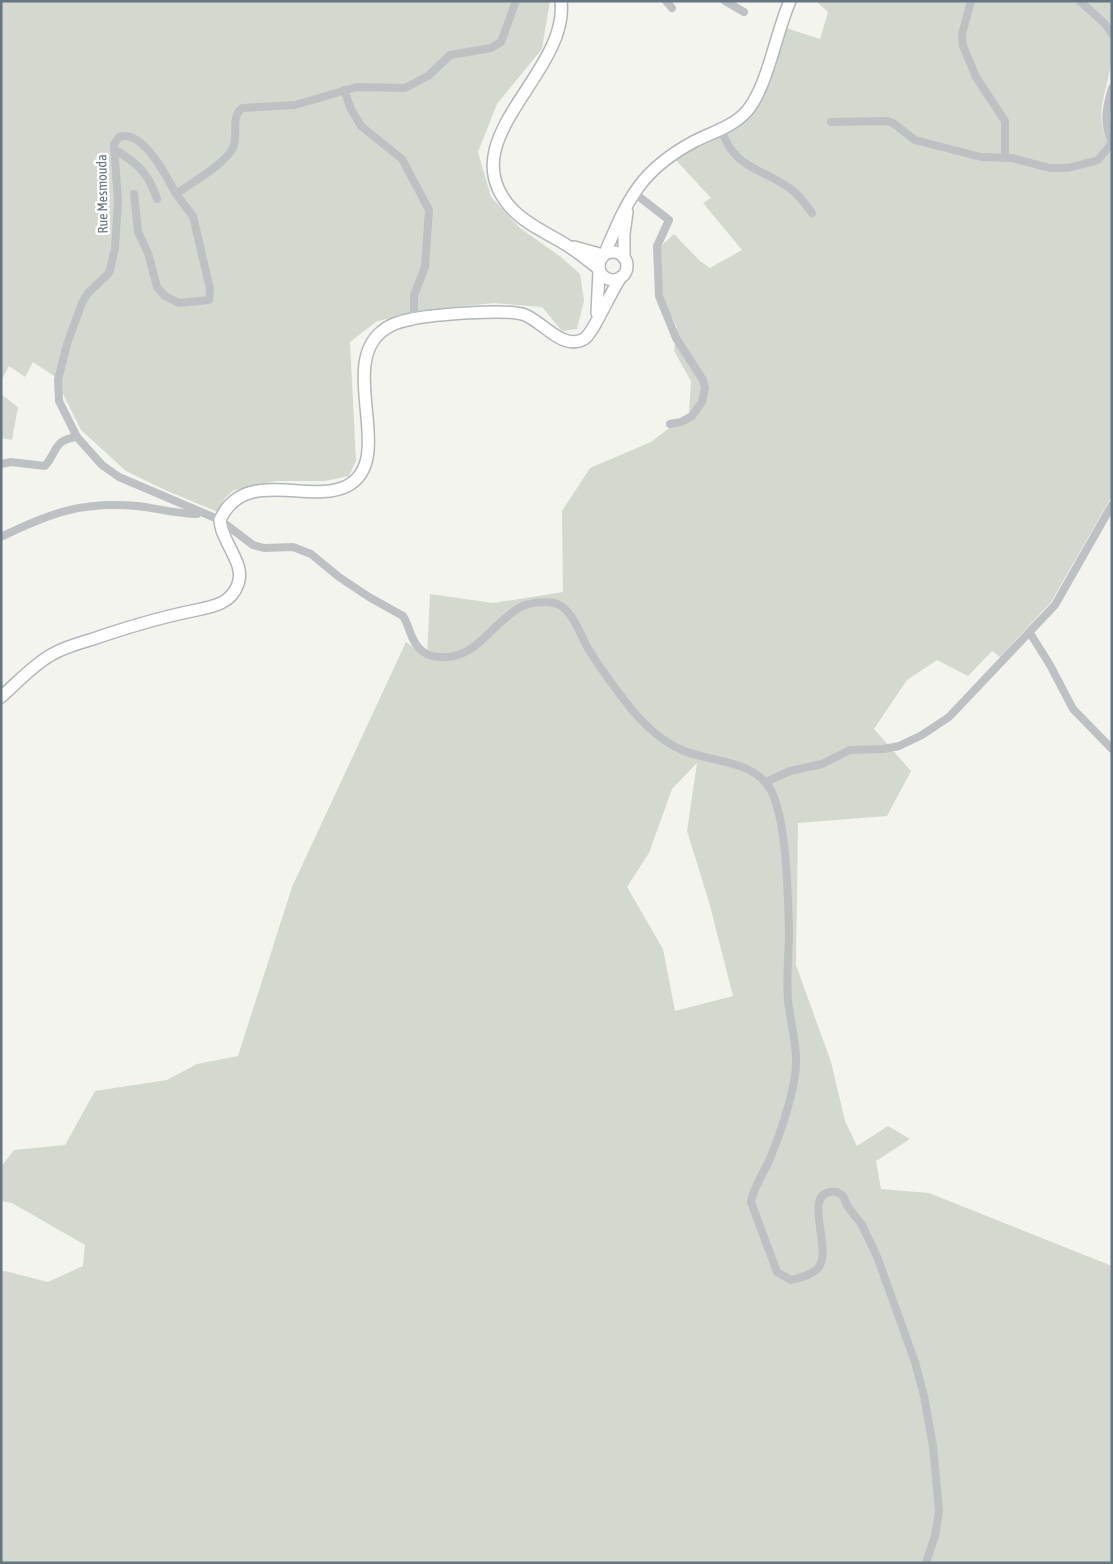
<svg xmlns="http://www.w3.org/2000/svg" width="1113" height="1564" viewBox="0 0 1113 1564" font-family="'Asap Condensed',sans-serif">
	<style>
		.green { fill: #d3d9cf; fill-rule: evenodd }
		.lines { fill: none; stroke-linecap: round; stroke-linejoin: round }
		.secondary-casing { stroke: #b1b7bb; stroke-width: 14 }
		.street { stroke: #bdc1c4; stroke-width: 8 }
		.secondary { stroke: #fff; stroke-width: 11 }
		.labels { text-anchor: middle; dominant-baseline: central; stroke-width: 5; stroke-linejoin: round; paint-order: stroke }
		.street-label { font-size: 14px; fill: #637681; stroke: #fff }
	</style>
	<rect width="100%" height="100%" fill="#f4f4ef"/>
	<g class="green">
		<polygon points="1,1 550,1 542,49 497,104 478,152 491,197 520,228 561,257 580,274 584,301 577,329 562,331 542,307 494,303 444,308 377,321 350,342 356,461 349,476 325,481 277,481 234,490 225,498 218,512 165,490 126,471 81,430 54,376 33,362 25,377 9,366 1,381"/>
		<path d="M 816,1 L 1112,1 C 1112,21 1113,40 1111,60 C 1107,101 1091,110 1112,153 L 1112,496 L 1051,602 L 1000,657 L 992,651 L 968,676 L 937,660 L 907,680 L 874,729 L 911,771 L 887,816 L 798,823 L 796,965 L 831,1062 L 845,1121 L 857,1146 L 888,1126 L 910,1139 L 876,1161 L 881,1189 L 929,1193 L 1112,1266 L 1112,1563 L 1,1563 L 1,1272 L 5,1271 L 48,1282 L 83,1266 L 85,1245 L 12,1203 L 1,1201 L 1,1167 L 14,1150 L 65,1145 L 95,1091 L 167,1080 L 197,1064 L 238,1056 L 292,887 L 406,642 L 427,657 L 430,594 L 493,603 L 563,592 L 562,511 L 590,468 L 651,442 L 689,413 L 691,381 L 674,351 L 677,327 L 660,295 L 661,246 L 674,234 L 700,261 L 710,268 L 742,250 L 703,203 L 711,198 L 673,157 L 752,114 L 769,81 L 786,28 L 820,39 L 828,12 ZM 697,763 L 687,831 L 709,902 L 733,996 L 675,1011 L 663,949 L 627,887 L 649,853 L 672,789 Z"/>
		<polygon points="1,394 18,407 12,440 1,438"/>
	</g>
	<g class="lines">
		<g class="secondary-casing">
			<g id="secondary">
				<path d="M 561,1 C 570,74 445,142 514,211 C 530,227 550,234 568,246 C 579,253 589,261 599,269"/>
				<polyline points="574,247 603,255"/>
				<circle cx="613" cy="266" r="14"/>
				<path d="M 605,253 C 628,199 640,170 695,141 C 713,132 734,126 747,111 C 768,86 776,32 790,1"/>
				<polyline points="624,258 624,234 627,212"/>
				<polyline points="597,313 599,271"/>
				<path d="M 1,697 C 17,683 33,665 51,655 C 64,647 79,643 93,639 C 125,628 158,618 192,611 C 210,607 231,605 238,584 C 246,563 221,542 220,520 C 244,466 310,505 347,486 C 397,460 338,368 381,332 C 390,324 401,321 412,319 C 431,315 508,308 525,315 C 543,322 563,351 584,339 C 593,334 612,289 621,277"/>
			</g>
		</g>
		<g class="street">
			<path d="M 516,1 L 501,42 L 491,48 L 450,55 L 428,76 L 405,88 L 357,87 L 295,105 L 242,108 C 230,118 239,135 233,148 C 224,165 191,183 176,194 C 167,177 143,129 119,137 L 114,144 L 118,201 L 115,248 L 111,266 L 109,273 L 88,293 L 82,303 L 67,344 L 58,380 L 59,401 L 77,437 L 102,465 L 119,477 L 220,520 L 253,545 L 264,548 L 293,547 L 311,554 L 339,577 L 369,597 L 403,616 C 410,627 410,639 419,648 C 424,654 432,657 440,657 C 476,660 491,624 519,608 C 527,603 537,602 546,602 C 553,602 561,605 566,610 C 577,621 581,637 589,650 C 602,671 617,691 632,710 C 645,725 663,742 682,750 C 709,762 745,759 766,783 C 787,806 788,898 789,931 C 789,954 786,977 788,1000 C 791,1028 800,1053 794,1082 C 789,1107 781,1132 771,1156 C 765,1172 754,1185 751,1202 L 777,1272 L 791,1280 C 799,1278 813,1275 819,1267 C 833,1246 799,1188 837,1192 L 843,1196 L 848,1207 L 862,1225 L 878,1259 L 915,1362 L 924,1396 L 933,1446 L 939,1511 L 935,1536 L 926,1563"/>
			<polyline points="666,1 672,8"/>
			<polyline points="725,1 744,12"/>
			<polyline points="971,1 962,34 963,46 976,77 1005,121 1005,158"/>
			<polyline points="1080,1 1105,24 1112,34"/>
			<path d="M 1112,88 C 1106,108 1103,123 1112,143"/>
			<polyline points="344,90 351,109 361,126 402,159 429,210 425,267 414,295 414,319"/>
			<polyline points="831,122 887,121 893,123 915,140 981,157 1012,158 1050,168 1068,168 1091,162 1098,160 1112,143"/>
			<path d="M 721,129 C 735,171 762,167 792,190 C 800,196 806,205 812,213"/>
			<path d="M 114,149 C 138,164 148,172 157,199"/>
			<polyline points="633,192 669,220 657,246 659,296 676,338 703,380 705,388 702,402 692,416 681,422 670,424"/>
			<polyline points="134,194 138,232 148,253 157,287 165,296 179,303 209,300 210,289 193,216 176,194"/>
			<path d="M 1,464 L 11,462 L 45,466 C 58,451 53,440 77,437"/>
			<path d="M 1,537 C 50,513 82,501 137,506 C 157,508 176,514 197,514"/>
			<polyline points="1030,633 1050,665 1073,709 1112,749"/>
			<polyline points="766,782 790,771 822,764 850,750 884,749 899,746 922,735 949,717 1055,605 1112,505"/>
		</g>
		<use href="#secondary" class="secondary"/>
	</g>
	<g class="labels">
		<g class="street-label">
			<text transform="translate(102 194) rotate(-91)">Rue Mesmouda</text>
		</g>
	</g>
	<rect width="1113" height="1564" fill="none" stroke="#637681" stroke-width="5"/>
</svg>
